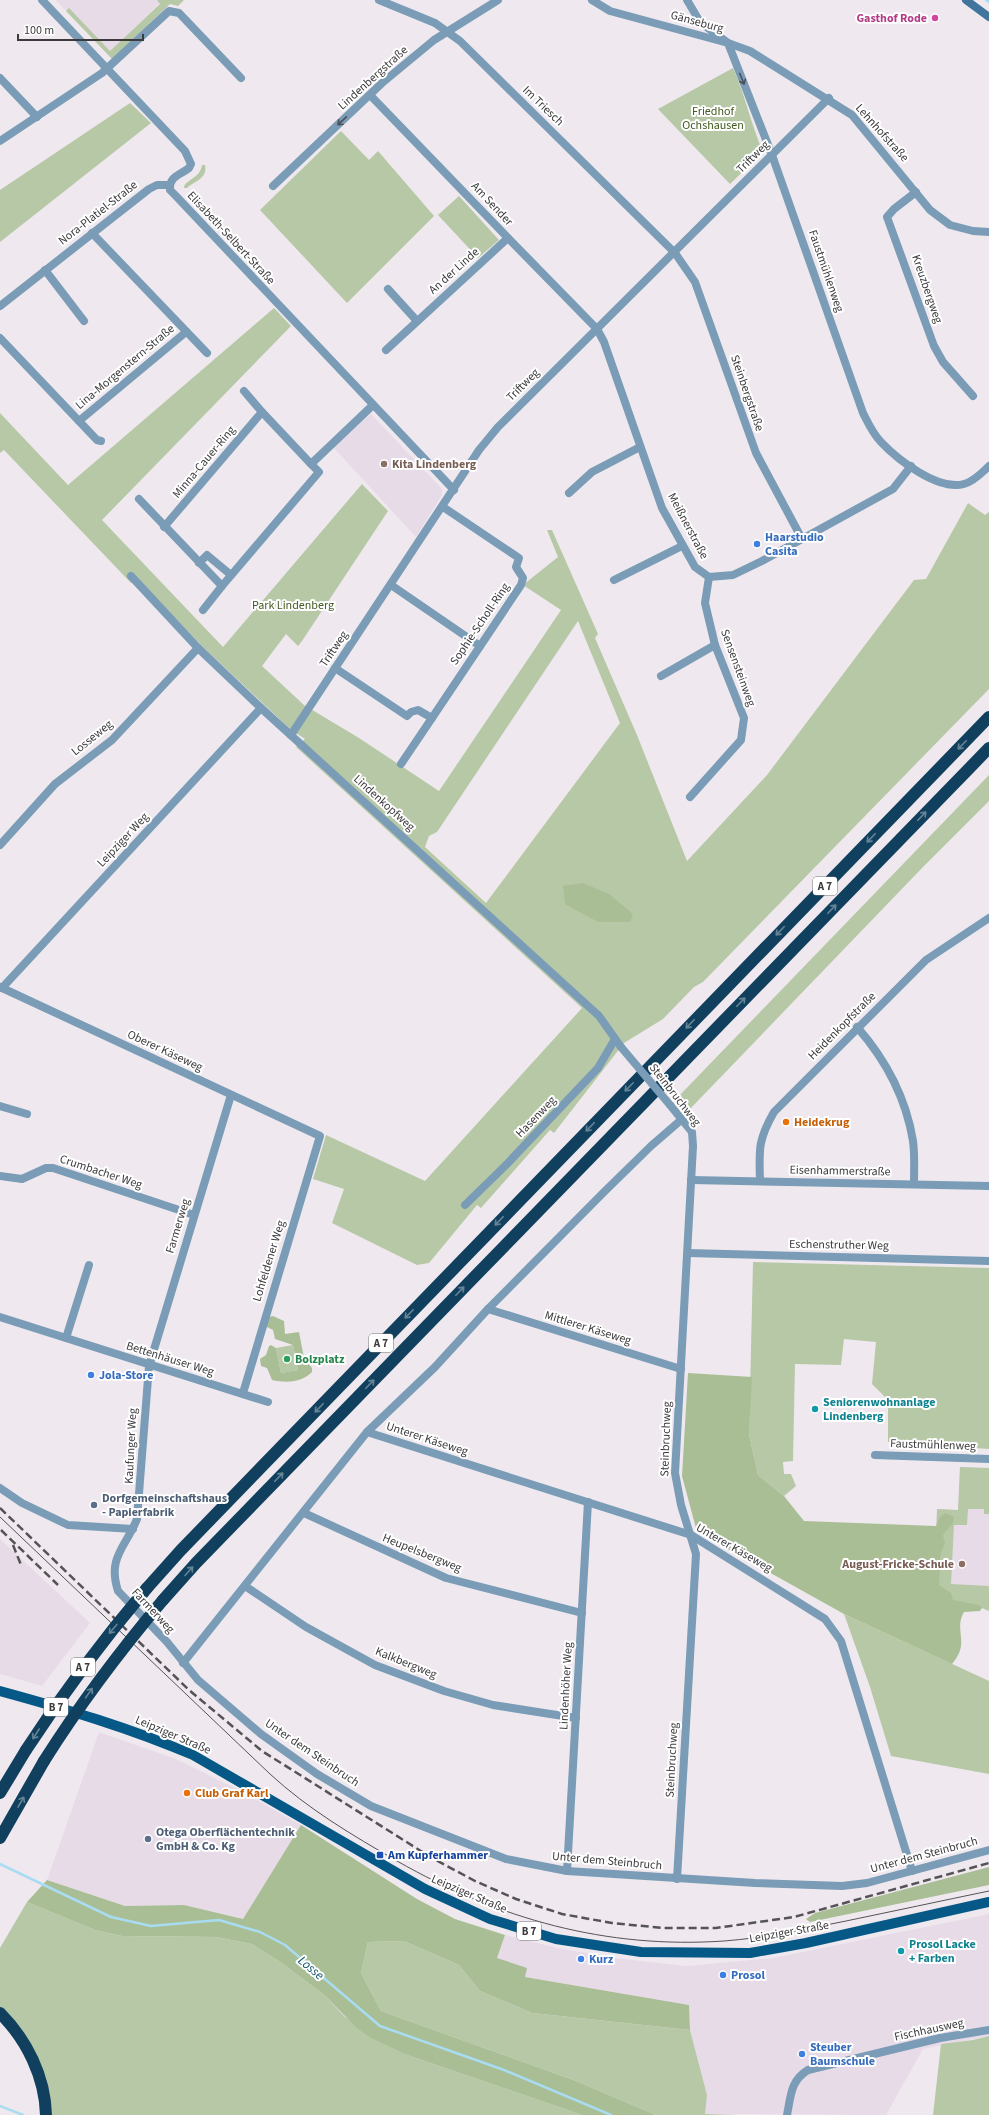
<svg xmlns="http://www.w3.org/2000/svg" width="989" height="2115" viewBox="0 0 989 2115" font-family="'Source Sans 3',sans-serif">
	<style>
		.built { fill: #e8dbe8 }
		.green { fill: #b7c8a6; fill-rule: evenodd }
		.forest { fill: #a9be95 }
		.lines { fill: none; stroke-linecap: round; stroke-linejoin: round }
		.stream { stroke: #a9dcf1; stroke-width: 2.5 }
		.minor { stroke: #7a9cb6; stroke-width: 8 }
		.secondary { stroke: #41759b; stroke-width: 8 }
		.primary { stroke: #065986; stroke-width: 10 }
		.motorway { stroke: #11405e; stroke-width: 12 }
		.tram { stroke: #555355; stroke-width: 1 }
		.rail { stroke: #555355; stroke-width: 2.5; stroke-dasharray: 8 4; stroke-linecap: butt }
		.minor-bridge { stroke: #7a9cb6; stroke-width: 8 }
		.motorway-bridge { stroke: #11405e; stroke-width: 12 }
		.oneway { stroke: #4c525a }
		.oneway2 { stroke: #648396 }
		.hotel-dot { fill: #d1479c; stroke: #fff; stroke-width: 1.5 }
		.education-dot { fill: #8d6e63; stroke: #fff; stroke-width: 1.5 }
		.shop-dot { fill: #3f7fe0; stroke: #fff; stroke-width: 1.5 }
		.food-dot { fill: #e8710a; stroke: #fff; stroke-width: 1.5 }
		.leisure-dot { fill: #2e9e5b; stroke: #fff; stroke-width: 1.5 }
		.culture-dot { fill: #0f9aa8; stroke: #fff; stroke-width: 1.5 }
		.service-dot { fill: #5c6f8a; stroke: #fff; stroke-width: 1.5 }
		.transit-dot { fill: #1a4fb4; stroke: #fff; stroke-width: 1.5 }
		.labels { text-anchor: middle; dominant-baseline: central; stroke-width: 4; stroke-linejoin: round; paint-order: stroke }
		.shield { fill: #fff; stroke: #767576; stroke-width: 1 }
		.shield-label { font-size: 11px; font-weight: bold; fill: #3c3a3c }
		.hotel-label { font-size: 12px; font-weight: bold; fill: #b23c85; stroke: #fff; text-anchor: end }
		.street-label { font-size: 12px; fill: #3c3a3c; stroke: #fff }
		.park-label { font-size: 12px; fill: #425b20; stroke: #fff }
		.education-label { font-size: 12px; font-weight: bold; fill: #785e54; stroke: #fff; text-anchor: start }
		.shop-label { font-size: 12px; font-weight: bold; fill: #366cbe; stroke: #fff; text-anchor: start }
		.food-label { font-size: 12px; font-weight: bold; fill: #c56008; stroke: #fff; text-anchor: start }
		.leisure-label { font-size: 12px; font-weight: bold; fill: #27864d; stroke: #fff; text-anchor: start }
		.culture-label { font-size: 12px; font-weight: bold; fill: #0d838f; stroke: #fff; text-anchor: start }
		.service-label { font-size: 12px; font-weight: bold; fill: #4e5e75; stroke: #fff; text-anchor: start }
		.transit-label { font-size: 12px; font-weight: bold; fill: #164399; stroke: #fff; text-anchor: start }
		.water-label { font-size: 13px; font-style: italic; fill: #0a5066; stroke: #fff }
	</style>
	<rect width="100%" height="100%" fill="#efe9ef"/>
	<g class="built">
		<polygon points="56,0 157,0 160,3 110,51 69,9 66,11"/>
		<polygon points="371,414 442,489 442,495 416,537 333,447"/>
		<polygon points="960,1467 989,1468 989,1611 982,1608 934,1602 937,1509 958,1510"/>
		<polygon points="0,1539 90,1623 42,1686 0,1674"/>
		<polygon points="99,1732 176,1759 243,1792 301,1825 243,1919 184,1905 125,1906 47,1880"/>
		<polygon points="989,1914 989,2036 923,2049 886,2115 704,2114 707,2095 690,2030 689,2005 525,1977 497,1958 505,1935 558,1948 615,1958 687,1966 773,1958"/>
	</g>
	<g class="green">
		<polygon points="157,0 184,0 178,6 170,4 112,59 66,11 69,8 110,51 160,4"/>
		<path d="M 733,68 C 745,95 751,124 763,152 L 730,184 L 658,109 Z"/>
		<polygon points="130,103 151,123 0,242 0,190"/>
		<polygon points="341,131 369,160 378,151 434,216 347,303 260,210"/>
		<path d="M 202,165 L 205,165 C 208,179 194,181 187,188 L 184,188 C 184,180 200,179 202,165 Z"/>
		<polygon points="459,196 499,240 478,258 438,215"/>
		<path d="M 274,308 L 291,326 L 102,520 L 223,647 L 362,484 L 388,511 L 302,641 L 298,646 L 286,634 L 262,666 L 304,705 L 359,738 L 439,791 L 561,610 L 523,585 L 558,557 L 547,530 L 552,530 L 598,634 L 595,638 L 637,735 L 687,861 L 767,775 L 914,580 L 926,579 L 968,503 L 985,515 L 989,512 L 989,689 L 703,982 L 694,987 L 663,1019 L 624,1043 L 554,1133 L 550,1130 L 481,1208 L 477,1205 L 429,1263 L 417,1265 L 332,1223 L 344,1189 L 313,1179 L 326,1135 L 425,1181 L 582,1008 L 296,747 L 305,739 L 290,729 L 203,647 L 137,578 L 131,583 L 4,450 L 0,453 L 0,413 L 68,485 ZM 578,621 L 620,723 L 486,903 L 425,847 L 429,836 L 437,832 Z"/>
		<polygon points="989,775 989,801 924,866 689,1110 677,1098"/>
		<polygon points="753,1262 989,1268 989,1449 888,1442 888,1400 872,1384 876,1342 844,1339 841,1365 795,1364 793,1461 783,1462 784,1474 791,1474 796,1486 784,1496 758,1475 749,1434"/>
		<polygon points="293,1345 298,1370 281,1373 276,1348"/>
		<polygon points="960,1467 989,1468 989,1514 984,1514 984,1509 968,1509 967,1525 954,1525 951,1584 989,1586 989,1611 982,1608 934,1602 937,1509 958,1510"/>
		<polygon points="844,1614 989,1681 989,1774 891,1756 870,1687"/>
		<polygon points="27,1902 95,1930 122,1936 216,1937 252,1944 280,1962 323,1994 345,2017 410,2056 582,2115 49,2115 48,2101 0,2009 0,1948"/>
		<polygon points="404,1941 459,1965 480,1991 532,2013 690,2030 707,2095 705,2114 739,2115 656,2115 576,2081 381,2011 361,1973 368,1942"/>
		<polygon points="989,2036 989,2115 933,2115 941,2044 973,2040"/>
	</g>
	<g class="forest">
		<polygon points="583,883 609,894 633,914 630,922 598,922 565,904 563,886"/>
		<path d="M 273,1316 L 284,1321 L 285,1334 L 299,1332 L 304,1358 L 312,1368 L 312,1372 C 301,1383 286,1383 272,1380 L 267,1368 L 261,1366 L 260,1359 L 266,1355 L 269,1346 L 271,1345 L 276,1348 L 281,1373 L 298,1370 L 293,1345 L 275,1339 L 273,1330 L 267,1327 L 268,1317 Z"/>
		<path d="M 688,1373 L 752,1377 L 749,1434 L 758,1475 L 784,1496 L 804,1521 L 936,1526 L 940,1517 L 945,1513 L 954,1517 L 953,1523 L 943,1535 L 945,1544 C 937,1556 941,1570 939,1585 L 951,1593 L 953,1600 L 979,1605 L 982,1608 L 980,1611 L 964,1612 C 953,1631 971,1642 952,1664 L 844,1614 L 697,1532 L 682,1476 Z"/>
		<polygon points="301,1825 417,1899 455,1919 505,1935 497,1958 527,1968 525,1977 689,2005 690,2030 532,2013 480,1991 459,1965 404,1941 368,1942 361,1973 381,2011 576,2081 656,2115 582,2115 410,2056 371,2038 358,2029 323,1994 280,1962 252,1944 216,1937 122,1936 95,1930 27,1902 47,1880 125,1906 184,1905 243,1919"/>
		<polygon points="989,1867 989,1885 810,1922 806,1919 815,1913"/>
	</g>
	<g class="lines">
		<g class="stream">
			<polyline points="986,0 989,2"/>
			<polyline points="0,1864 111,1917 151,1926 219,1920 260,1932 285,1945 380,2026 504,2070 611,2115"/>
			<polyline points="0,2106 23,2115"/>
		</g>
		<g class="minor">
			<path d="M 42,0 L 185,151 L 191,164 L 189,168 C 180,175 169,176 170,190 L 175,195 L 454,490"/>
			<polyline points="379,0 435,23 460,41 675,253 695,282 756,453 802,539"/>
			<polyline points="592,0 610,11 728,43 750,51 852,115 930,210 950,225 973,231 989,232"/>
			<path d="M 687,0 L 700,22 L 728,43 L 772,155 L 863,413 C 868,423 873,434 881,442 C 898,460 938,491 964,484 C 972,482 983,472 989,466"/>
			<polyline points="0,78 37,117"/>
			<polyline points="370,95 508,238 597,329 604,342 662,508 695,567 709,577 733,575 762,561 893,489 911,466"/>
			<polyline points="0,141 102,73 169,11 179,13 241,78"/>
			<polyline points="273,186 382,83 434,40 498,0"/>
			<polyline points="916,192 894,209 887,217 934,346 943,362 973,396"/>
			<polyline points="92,233 207,353"/>
			<polyline points="45,270 84,321"/>
			<polyline points="388,289 417,321"/>
			<polyline points="0,306 149,189 157,185 170,185"/>
			<polyline points="0,338 97,440 101,441"/>
			<polyline points="386,350 508,238"/>
			<polyline points="244,391 262,412"/>
			<polyline points="79,421 186,332"/>
			<polyline points="569,493 592,472 640,447"/>
			<polyline points="139,499 222,586 319,472 311,464 373,405"/>
			<polyline points="164,527 262,412 311,464"/>
			<polyline points="199,563 207,555 231,575"/>
			<polyline points="131,576 198,648 261,708 599,1016 621,1047"/>
			<polyline points="614,580 682,546"/>
			<polyline points="391,585 480,646"/>
			<polyline points="203,610 222,586"/>
			<polyline points="335,668 407,716 411,712 418,710 432,718 521,585 523,578 516,567 519,558 443,507"/>
			<polyline points="661,676 715,645"/>
			<polyline points="291,735 479,450 498,427 829,98"/>
			<polyline points="401,764 432,718"/>
			<polyline points="690,797 741,740 744,718 715,645 705,603 709,577"/>
			<polyline points="0,845 55,784 112,740 198,648"/>
			<polyline points="0,987 320,1136 243,1393"/>
			<polyline points="2,988 261,708"/>
			<path d="M 857,1027 C 886,1060 906,1098 913,1141 C 915,1155 914,1170 914,1184"/>
			<path d="M 231,1095 L 149,1366 L 137,1519 C 126,1547 107,1557 118,1591 L 167,1642 L 198,1680 L 261,1734 L 317,1774 L 371,1806 L 506,1859 L 567,1871 L 755,1883 L 842,1886 L 867,1883 L 989,1850"/>
			<polyline points="670,1105 692,1132 693,1146 675,1473 681,1505 696,1554 677,1879"/>
			<polyline points="0,1106 27,1114"/>
			<polyline points="0,1176 22,1179 46,1168 53,1168 194,1215"/>
			<polyline points="691,1180 989,1186"/>
			<path d="M 760,1181 C 759,1149 758,1140 774,1112 L 926,960 L 989,918"/>
			<polyline points="465,1205 506,1165 598,1068 615,1039"/>
			<polyline points="688,1253 989,1261"/>
			<polyline points="488,1309 681,1369"/>
			<polyline points="0,1317 268,1402"/>
			<polyline points="66,1338 89,1265"/>
			<polyline points="367,1432 691,1535 825,1619 841,1641 912,1871"/>
			<polyline points="875,1455 989,1459"/>
			<polyline points="0,1488 22,1503 68,1525 133,1529"/>
			<polyline points="304,1513 446,1578 582,1613"/>
			<polyline points="245,1586 306,1627 375,1665 444,1691 493,1705 576,1718"/>
			<polyline points="183,1663 367,1432 435,1367 488,1309 604,1192 651,1146 681,1120"/>
			<polyline points="567,1871 588,1502"/>
			<path d="M 787,2115 C 791,2096 790,2081 808,2070 L 940,2038 L 989,2030"/>
		</g>
		<polyline class="secondary" points="966,0 989,17"/>
		<path class="primary" d="M 0,1691 C 66,1709 130,1728 193,1755 L 425,1889 L 490,1919 L 556,1939 L 641,1952 L 750,1953 L 806,1943 L 989,1902"/>
		<g class="motorway">
			<polyline points="147,1588 181,1550 989,717"/>
			<polyline points="163,1600 196,1563 989,748"/>
			<polyline points="0,1793 26,1750"/>
			<polyline points="0,1838 44,1761"/>
			<path d="M 0,2013 C 27,2040 45,2077 46,2115"/>
		</g>
		<path class="tram" d="M 0,1517 L 270,1774 C 308,1809 352,1835 397,1861 C 499,1919 606,1949 724,1941 C 765,1938 806,1929 846,1921 C 894,1911 941,1901 989,1891"/>
		<g class="rail">
			<polyline points="0,1508 189,1690 262,1751 432,1858 475,1881 516,1899 562,1914 612,1923 663,1928 716,1928 794,1917 989,1863"/>
			<polyline points="1,1530 58,1585"/>
			<polyline points="13,1545 21,1565"/>
		</g>
		<polyline class="minor-bridge" points="621,1047 670,1105"/>
		<g class="motorway-bridge">
			<path d="M 26,1750 C 63,1693 103,1640 147,1588"/>
			<path d="M 44,1761 C 80,1704 120,1651 163,1600"/>
		</g>
	</g>
	<defs><path id="oneway-shaft" d="M-6 0H5M1.5-3L5.5 0L1.5 3" fill="none" stroke-width="1.6" stroke-linecap="round" stroke-linejoin="round"/></defs>
	<g class="oneway">
		<use href="#oneway-shaft" transform="translate(742 79) rotate(68)"/>
		<use href="#oneway-shaft" transform="translate(342 121) rotate(137)"/>
	</g>
	<g class="oneway2">
		<use href="#oneway-shaft" transform="translate(962 745) rotate(134)"/>
		<use href="#oneway-shaft" transform="translate(922 816) rotate(-46)"/>
		<use href="#oneway-shaft" transform="translate(871 838) rotate(134)"/>
		<use href="#oneway-shaft" transform="translate(832 909) rotate(-46)"/>
		<use href="#oneway-shaft" transform="translate(780 931) rotate(134)"/>
		<use href="#oneway-shaft" transform="translate(741 1002) rotate(-46)"/>
		<use href="#oneway-shaft" transform="translate(690 1024) rotate(134)"/>
		<use href="#oneway-shaft" transform="translate(629 1087) rotate(134)"/>
		<use href="#oneway-shaft" transform="translate(590 1127) rotate(134)"/>
		<use href="#oneway-shaft" transform="translate(499 1221) rotate(134)"/>
		<use href="#oneway-shaft" transform="translate(460 1291) rotate(-46)"/>
		<use href="#oneway-shaft" transform="translate(409 1314) rotate(134)"/>
		<use href="#oneway-shaft" transform="translate(370 1384) rotate(-46)"/>
		<use href="#oneway-shaft" transform="translate(319 1408) rotate(134)"/>
		<use href="#oneway-shaft" transform="translate(279 1477) rotate(-46)"/>
		<use href="#oneway-shaft" transform="translate(189 1571) rotate(-48)"/>
		<use href="#oneway-shaft" transform="translate(113 1629) rotate(130)"/>
		<use href="#oneway-shaft" transform="translate(89 1693) rotate(-55)"/>
		<use href="#oneway-shaft" transform="translate(36 1734) rotate(123)"/>
		<use href="#oneway-shaft" transform="translate(21 1802) rotate(-60)"/>
	</g>
	<circle class="hotel-dot" cx="935" cy="18" r="4"/>
	<g class="education-dot">
		<circle cx="384" cy="464" r="4"/>
		<circle cx="962" cy="1564" r="4"/>
	</g>
	<g class="shop-dot">
		<circle cx="757" cy="544" r="4"/>
		<circle cx="91" cy="1375" r="4"/>
		<circle cx="581" cy="1959" r="4"/>
		<circle cx="723" cy="1975" r="4"/>
		<circle cx="802" cy="2054" r="4"/>
	</g>
	<g class="food-dot">
		<circle cx="786" cy="1122" r="4"/>
		<circle cx="187" cy="1793" r="4"/>
	</g>
	<circle class="leisure-dot" cx="287" cy="1359" r="4"/>
	<g class="culture-dot">
		<circle cx="815" cy="1409" r="4"/>
		<circle cx="901" cy="1951" r="4"/>
	</g>
	<g class="service-dot">
		<circle cx="94" cy="1505" r="4"/>
		<circle cx="148" cy="1839" r="4"/>
	</g>
	<rect class="transit-dot" x="376" y="1851" width="8" height="8" rx="2"/>
	<g class="labels">
		<g class="shield">
			<rect x="813" y="877" width="24" height="18" rx="3"/>
			<rect x="369" y="1334" width="24" height="18" rx="3"/>
			<rect x="71" y="1658" width="24" height="18" rx="3"/>
			<rect x="44" y="1698" width="24" height="18" rx="3"/>
			<rect x="517" y="1922" width="24" height="18" rx="3"/>
		</g>
		<g class="shield-label">
			<text x="825" y="886">A 7</text>
			<text x="381" y="1343">A 7</text>
			<text x="83" y="1667">A 7</text>
			<text x="56" y="1707">B 7</text>
			<text x="529" y="1931">B 7</text>
		</g>
		<g class="hotel-label">
			<text x="927" y="18">Gasthof Rode</text>
		</g>
		<g class="street-label">
			<text transform="translate(697 22) rotate(15)">Gänseburg</text>
			<text transform="translate(373 78) rotate(-42)">Lindenbergstraße</text>
			<text transform="translate(543 106) rotate(44)">Im Triesch</text>
			<text transform="translate(882 133) rotate(48)">Lehnhofstraße</text>
			<text transform="translate(753 157) rotate(-45)">Triftweg</text>
			<text transform="translate(492 204) rotate(47)">Am Sender</text>
			<text transform="translate(98 213) rotate(-38)">Nora-Platiel-Straße</text>
			<text transform="translate(231 238) rotate(47)">Elisabeth-Selbert-Straße</text>
			<text transform="translate(454 271) rotate(-42)">An der Linde</text>
			<text transform="translate(826 271) rotate(71)">Faustmühlenweg</text>
			<text transform="translate(927 289) rotate(71)">Kreuzbergweg</text>
			<text transform="translate(125 367) rotate(-40)">Lina-Morgenstern-Straße</text>
			<text transform="translate(523 385) rotate(-45)">Triftweg</text>
			<text transform="translate(747 393) rotate(71)">Steinbergstraße</text>
			<text transform="translate(204 462) rotate(-50)">Minna-Cauer-Ring</text>
			<text transform="translate(688 526) rotate(62)">Meißnerstraße</text>
			<text transform="translate(480 624) rotate(-56)">Sophie-Scholl-Ring</text>
			<text transform="translate(334 649) rotate(-56)">Triftweg</text>
			<text transform="translate(738 668) rotate(70)">Sensensteinweg</text>
			<text transform="translate(92 738) rotate(-39)">Losseweg</text>
			<text transform="translate(384 803) rotate(42)">Lindenkopfweg</text>
			<text transform="translate(123 840) rotate(-47)">Leipziger Weg</text>
			<text transform="translate(842 1026) rotate(-45)">Heidenkopfstraße</text>
			<text transform="translate(165 1051) rotate(25)">Oberer Käseweg</text>
			<text transform="translate(675 1095) rotate(52)">Steinbruchweg</text>
			<text transform="translate(536 1117) rotate(-46)">Hasenweg</text>
			<text transform="translate(840 1171) rotate(1)">Eisenhammerstraße</text>
			<text transform="translate(101 1172) rotate(18)">Crumbacher Weg</text>
			<text transform="translate(178 1226) rotate(-73)">Farmerweg</text>
			<text transform="translate(839 1245) rotate(1)">Eschenstruther Weg</text>
			<text transform="translate(269 1261) rotate(-73)">Lohfeldener Weg</text>
			<text transform="translate(588 1328) rotate(17)">Mittlerer Käseweg</text>
			<text transform="translate(170 1359) rotate(17)">Bettenhäuser Weg</text>
			<text transform="translate(427 1439) rotate(18)">Unterer Käseweg</text>
			<text transform="translate(666 1439) rotate(-88)">Steinbruchweg</text>
			<text transform="translate(933 1445) rotate(2)">Faustmühlenweg</text>
			<text transform="translate(131 1446) rotate(-87)">Kaufunger Weg</text>
			<text transform="translate(734 1548) rotate(30)">Unterer Käseweg</text>
			<text transform="translate(422 1553) rotate(22)">Heupelsbergweg</text>
			<text transform="translate(153 1611) rotate(47)">Farmerweg</text>
			<text transform="translate(406 1663) rotate(22)">Kalkbergweg</text>
			<text transform="translate(566 1686) rotate(-87)">Lindenhöher Weg</text>
			<text transform="translate(173 1735) rotate(23)">Leipziger Straße</text>
			<text transform="translate(312 1753) rotate(34)">Unter dem Steinbruch</text>
			<text transform="translate(672 1760) rotate(-87)">Steinbruchweg</text>
			<text transform="translate(924 1855) rotate(-15)">Unter dem Steinbruch</text>
			<text transform="translate(607 1861) rotate(5)">Unter dem Steinbruch</text>
			<text transform="translate(469 1894) rotate(23)">Leipziger Straße</text>
			<text transform="translate(789 1932) rotate(-10)">Leipziger Straße</text>
			<text transform="translate(929 2030) rotate(-12)">Fischhausweg</text>
		</g>
		<g class="park-label">
			<text x="713" y="111">Friedhof<tspan x="713" dy="14">Ochshausen</tspan></text>
			<text x="293" y="605">Park Lindenberg</text>
		</g>
		<g class="education-label">
			<text x="392" y="464">Kita Lindenberg</text>
			<text x="954" y="1564" text-anchor="end">August-Fricke-Schule</text>
		</g>
		<g class="shop-label">
			<text x="765" y="537">Haarstudio<tspan x="765" dy="14">Casita</tspan></text>
			<text x="99" y="1375">Jola-Store</text>
			<text x="589" y="1959">Kurz</text>
			<text x="731" y="1975">Prosol</text>
			<text x="810" y="2047">Steuber<tspan x="810" dy="14">Baumschule</tspan></text>
		</g>
		<g class="food-label">
			<text x="794" y="1122">Heidekrug</text>
			<text x="195" y="1793">Club Graf Karl</text>
		</g>
		<g class="leisure-label">
			<text x="295" y="1359">Bolzplatz</text>
		</g>
		<g class="culture-label">
			<text x="823" y="1402">Seniorenwohnanlage<tspan x="823" dy="14">Lindenberg</tspan></text>
			<text x="909" y="1944">Prosol Lacke<tspan x="909" dy="14">+ Farben</tspan></text>
		</g>
		<g class="service-label">
			<text x="102" y="1498">Dorfgemeinschaftshaus<tspan x="102" dy="14">- Papierfabrik</tspan></text>
			<text x="156" y="1832">Otega Oberflächentechnik<tspan x="156" dy="14">GmbH &amp; Co. Kg</tspan></text>
		</g>
		<g class="transit-label">
			<text x="388" y="1855">Am Kupferhammer</text>
		</g>
		<g class="water-label">
			<text transform="translate(311 1968) rotate(40)">Losse</text>
		</g>
	</g>
	<path d="M18 34v6h125v-6" fill="none" stroke="#3c3a3c" stroke-width="2"/>
	<text x="24" y="34" font-size="12" fill="#3c3a3c" stroke="#ffffff" stroke-width="3" paint-order="stroke">100 m</text>
</svg>
